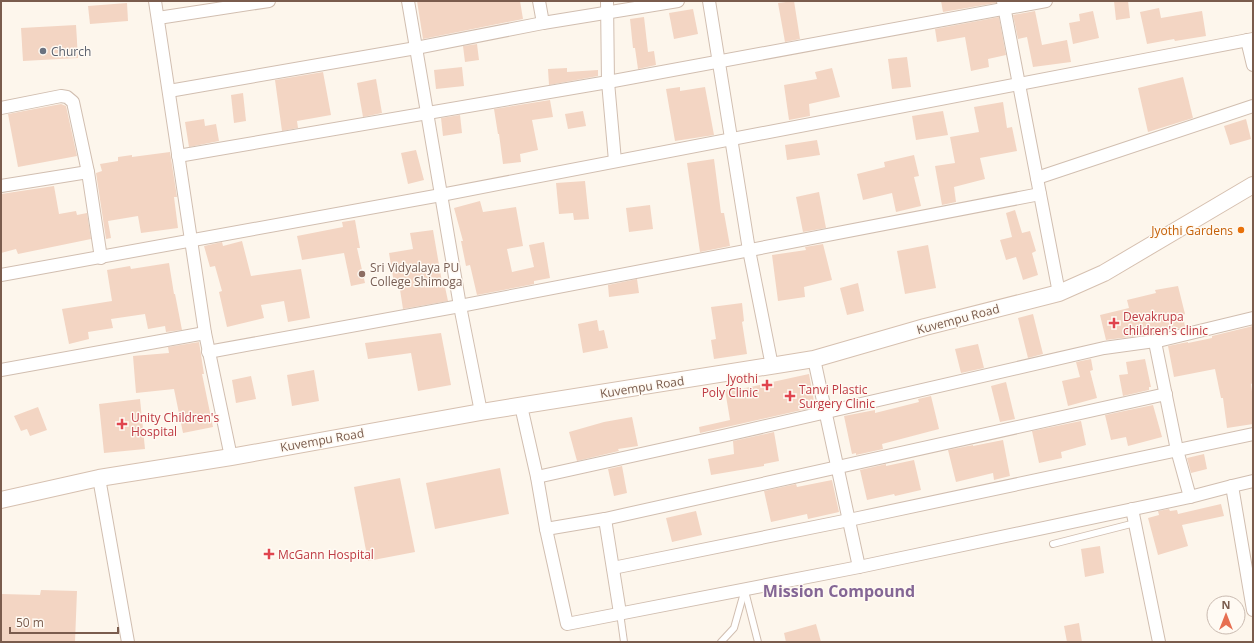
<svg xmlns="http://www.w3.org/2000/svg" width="1254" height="643" viewBox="0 0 1254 643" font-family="'Open Sans',sans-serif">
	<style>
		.building { fill: #f3d5c3 }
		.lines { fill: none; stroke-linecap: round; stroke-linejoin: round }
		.lane-casing { stroke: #d1beb0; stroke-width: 8 }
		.street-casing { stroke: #d1beb0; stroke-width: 14 }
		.secondary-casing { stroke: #d6c0b0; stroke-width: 18 }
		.lane { stroke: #fff; stroke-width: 6 }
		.street { stroke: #fff; stroke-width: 12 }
		.secondary { stroke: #fff; stroke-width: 16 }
		.worship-dot { fill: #6b7280; stroke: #fffaf3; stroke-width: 1.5 }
		.food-dot { fill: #e8710a; stroke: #fffaf3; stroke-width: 1.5 }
		.education-dot { fill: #8d6e63; stroke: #fffaf3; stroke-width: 1.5 }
		.health-dot { fill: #e0444e; stroke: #fffaf3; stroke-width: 1.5 }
		.labels { text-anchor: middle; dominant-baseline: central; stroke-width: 3; stroke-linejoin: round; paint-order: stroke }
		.worship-label { font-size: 12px; fill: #5b616d; stroke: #fffaf3; text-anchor: start }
		.food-label { font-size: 12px; fill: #c56008; stroke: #fffaf3; text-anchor: end }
		.education-label { font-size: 12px; fill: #785e54; stroke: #fffaf3; text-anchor: start }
		.health-label { font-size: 12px; fill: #be3a42; stroke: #fffaf3; text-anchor: start }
		.street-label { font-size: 12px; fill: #7a5c4d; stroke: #fffaf3 }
		.district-label { font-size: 16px; font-weight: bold; fill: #846695; stroke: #fffaf3 }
	</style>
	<rect width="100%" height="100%" fill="#fdf6ec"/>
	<g class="building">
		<polygon points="417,1 520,1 523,19 423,39"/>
		<polygon points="794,1 800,39 785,42 778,3"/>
		<polygon points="941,1 996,1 996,3 943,12"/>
		<polygon points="1114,1 1128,1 1130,18 1116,20"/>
		<polygon points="127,3 128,21 90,24 88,6"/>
		<polygon points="1159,8 1161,18 1202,11 1206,36 1175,41 1174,39 1147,44 1140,12"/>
		<polygon points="693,9 698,34 674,39 669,13"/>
		<polygon points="1035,11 1042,45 1067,40 1071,62 1033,67 1027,37 1018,39 1013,15"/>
		<polygon points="1093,11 1099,38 1073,44 1069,23 1080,21 1079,14"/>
		<polygon points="644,17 648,52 654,51 656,65 638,69 635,48 633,48 630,19"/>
		<polygon points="999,17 1006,55 988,59 989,67 971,71 965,37 937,42 935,29"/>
		<polygon points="76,25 78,58 23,61 21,28"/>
		<polygon points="477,44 479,60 465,62 463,46"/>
		<polygon points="907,57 911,87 892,89 888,59"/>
		<polygon points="462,67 464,86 436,89 434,70"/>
		<polygon points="567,68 567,72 598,70 598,76 549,85 548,69"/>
		<polygon points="832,68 840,97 809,104 810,116 789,120 784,85 817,79 815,72"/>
		<polygon points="323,72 331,115 297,121 298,128 282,131 275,80"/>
		<polygon points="1183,77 1193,118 1148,132 1138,88"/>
		<polygon points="376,79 382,113 363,117 357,83"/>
		<polygon points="680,87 680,91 705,87 714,135 675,141 666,89"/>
		<polygon points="243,93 246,121 234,123 231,95"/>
		<polygon points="550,100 553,117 532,120 538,150 520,154 521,162 503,164 499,134 498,134 494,109"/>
		<polygon points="1003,102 1007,128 1012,127 1017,151 980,158 985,179 954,187 956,202 942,205 935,166 955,163 950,137 979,132 974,107"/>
		<polygon points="61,104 66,106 77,156 18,167 8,114"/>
		<polygon points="583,111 586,126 568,129 565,114"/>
		<polygon points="943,111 948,135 916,140 912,116"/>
		<polygon points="460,115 462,133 443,136 441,118"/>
		<polygon points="204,119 205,126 216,124 219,141 189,147 185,122"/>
		<polygon points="1246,119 1251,139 1230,145 1224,126"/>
		<polygon points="817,140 820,155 787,160 785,145"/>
		<polygon points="416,150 424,180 408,184 401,153"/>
		<polygon points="170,152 177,197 174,197 178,228 141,233 138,216 108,221 111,238 106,239 96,173 102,171 100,164 118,161 118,157 132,155 132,157"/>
		<polygon points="914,155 919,176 914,177 921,206 896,212 892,193 863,200 857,174 885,167 884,162"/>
		<polygon points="714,159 721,213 724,213 730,246 700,252 687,163"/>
		<polygon points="585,181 589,219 574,220 573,213 559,214 556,183"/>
		<polygon points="54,186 59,214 76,211 77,215 87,213 91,239 18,254 16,249 1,253 1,194"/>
		<polygon points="819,192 826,228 803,232 796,197"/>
		<polygon points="480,201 483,212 516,207 523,246 507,249 512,272 534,267 529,245 544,242 550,278 534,281 534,284 477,295 470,265 466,266 461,241 463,241 454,208"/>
		<polygon points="650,205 653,229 629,232 626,208"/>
		<polygon points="1015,210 1022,233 1030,231 1036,251 1032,253 1038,275 1023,280 1016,257 1006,260 1000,240 1012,237 1006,213"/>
		<polygon points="355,220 360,248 357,248 365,283 351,286 344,253 302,260 297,236 343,227 342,222"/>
		<polygon points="433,230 443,288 445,287 448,301 403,309 399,283 394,283 389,253 413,249 410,233"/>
		<polygon points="242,241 251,276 301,269 310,318 288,322 284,301 261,305 264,318 227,327 219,292 222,291 215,266 210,267 204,246 222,242 223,246"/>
		<polygon points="823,244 832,280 804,287 805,297 778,301 772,255 806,250 805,247"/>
		<polygon points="928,245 936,288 905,294 897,251"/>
		<polygon points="169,263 174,294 175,294 182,330 166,332 165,326 148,329 145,314 111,319 113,328 88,332 89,339 69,344 62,309 112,301 107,270 130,266 131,269"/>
		<polygon points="637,279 639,293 609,297 608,285"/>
		<polygon points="858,283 864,311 847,315 840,288"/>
		<polygon points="1178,286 1185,314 1183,315 1185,327 1161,333 1106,340 1100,315 1129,308 1127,300 1156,293 1155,290"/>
		<polygon points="742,303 744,321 742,322 747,354 714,359 711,340 716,339 711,307"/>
		<polygon points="1033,314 1043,354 1028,358 1018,318"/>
		<polygon points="597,320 599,331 604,330 608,348 583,353 578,324"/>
		<polygon points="1253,326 1253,383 1251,384 1253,399 1253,424 1227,428 1223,398 1221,398 1215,369 1174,377 1168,346 1188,342 1188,343 1212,338 1212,336"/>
		<polygon points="441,333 451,385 418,391 411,353 368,359 365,343"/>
		<polygon points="199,342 204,374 202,374 213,427 183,433 174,389 136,393 133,356 169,353 168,347"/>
		<polygon points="978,344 984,368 961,373 955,349"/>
		<polygon points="1091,359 1093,370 1090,371 1097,398 1068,406 1062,381 1080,377 1076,362"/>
		<polygon points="1145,359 1151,387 1149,387 1149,390 1123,396 1119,375 1128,374 1126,362"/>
		<polygon points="314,370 319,401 292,406 287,375"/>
		<polygon points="809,374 815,407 700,433 699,427 730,420 725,390 741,387 741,389"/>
		<polygon points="251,376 256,399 236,403 232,380"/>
		<polygon points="1006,382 1015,419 1000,422 991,386"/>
		<polygon points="931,396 939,429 882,444 883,449 856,455 856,453 852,454 844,416 875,410 875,413 919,402 918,399"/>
		<polygon points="140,399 145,449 104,453 99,404"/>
		<polygon points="1153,405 1162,437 1128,446 1126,437 1111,440 1105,415"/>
		<polygon points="38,407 47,430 30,436 27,429 21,431 14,416"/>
		<polygon points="632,417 638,446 618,449 619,451 577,461 569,432 604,422"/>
		<polygon points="1081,421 1086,445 1061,452 1062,458 1039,463 1032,431"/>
		<polygon points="774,432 779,461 764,464 764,466 711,475 708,459 734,454 733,441"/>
		<polygon points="1003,440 1010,476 994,480 993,473 956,482 948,450 973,445 973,446"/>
		<polygon points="1204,454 1207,469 1191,473 1187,458"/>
		<polygon points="914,460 921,490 895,496 894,494 867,500 860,470 886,464 886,466"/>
		<polygon points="622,466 627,493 614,496 608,469"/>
		<polygon points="500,468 509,514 435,529 426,483"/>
		<polygon points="400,478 415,552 368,561 354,487"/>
		<polygon points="832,480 839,512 808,519 807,514 771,522 764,491 796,484 797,487"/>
		<polygon points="1221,504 1224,516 1182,525 1188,546 1158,555 1148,518 1159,515 1158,511 1169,509 1170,511 1177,510 1178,514"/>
		<polygon points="696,511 702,535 672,542 666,518"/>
		<polygon points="1100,546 1104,573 1085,577 1081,549"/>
		<polygon points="41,590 77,591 75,642 1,642 1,594 40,595"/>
		<polygon points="1079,623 1082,642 1067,642 1064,626"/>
		<polygon points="816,624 821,642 786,642 784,633"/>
	</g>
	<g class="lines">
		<g class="lane-casing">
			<g id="lane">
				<polyline points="1053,544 1135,523"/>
				<polyline points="745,591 758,642"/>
				<polyline points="620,613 624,642"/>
				<polyline points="721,642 734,628 745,589"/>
			</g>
		</g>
		<g class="street-casing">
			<g id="street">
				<polyline points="155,1 205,333 231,457"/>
				<polyline points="408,1 460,306 481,412"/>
				<polyline points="539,1 543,23"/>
				<polyline points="607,1 608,82 615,161"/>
				<polyline points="709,1 749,250 772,366"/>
				<polyline points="1003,1 1059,293"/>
				<polyline points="158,18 269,1"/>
				<polyline points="1247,40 1253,65"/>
				<polyline points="169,91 416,48 543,23 678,1"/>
				<polyline points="1,108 61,96 67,97 73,102 88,172 101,258"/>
				<polyline points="178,156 608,82 1046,1"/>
				<polyline points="1037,178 1253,106"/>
				<polyline points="1,186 88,172"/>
				<polyline points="1,275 441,195 1253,39"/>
				<polyline points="1155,342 1177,450 1190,497"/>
				<polyline points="208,352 460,306 1040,194"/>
				<polyline points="814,359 859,567"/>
				<polyline points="1,370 205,333"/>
				<polyline points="521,406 537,477 546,529 567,624 859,567 1190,497 1232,486 1253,481"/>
				<polyline points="537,477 727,435 1104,348 1162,340 1253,318"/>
				<polyline points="99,478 128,642"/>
				<polyline points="1232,486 1253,610"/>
				<polyline points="1132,509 1159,642"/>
				<polyline points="605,519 620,613"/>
				<polyline points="546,529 605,519 1166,394"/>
				<polyline points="613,568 849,520 1253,434"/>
			</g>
		</g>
		<g class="secondary-casing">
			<polyline id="secondary" points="1,500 99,478 231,457 481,412 814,359 925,327 1059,293 1104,273 1253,185"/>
		</g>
		<use href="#lane" class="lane"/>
		<use href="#street" class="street"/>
		<use href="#secondary" class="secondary"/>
	</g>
	<circle class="worship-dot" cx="43" cy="51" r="4"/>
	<circle class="food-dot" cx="1241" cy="230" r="4"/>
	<circle class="education-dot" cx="362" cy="274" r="4"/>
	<g class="health-dot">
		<path d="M1112 317h4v4h4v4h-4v4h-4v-4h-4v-4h4z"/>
		<path d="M765 379h4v4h4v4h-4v4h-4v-4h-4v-4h4z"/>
		<path d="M788 390h4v4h4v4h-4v4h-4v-4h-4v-4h4z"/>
		<path d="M120 418h4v4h4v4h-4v4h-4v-4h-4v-4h4z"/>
		<path d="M267 548h4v4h4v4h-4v4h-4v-4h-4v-4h4z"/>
	</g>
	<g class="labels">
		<g class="worship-label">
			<text x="51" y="51">Church</text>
		</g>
		<g class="food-label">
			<text x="1233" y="230">Jyothi Gardens</text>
		</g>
		<g class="education-label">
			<text x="370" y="267">Sri Vidyalaya PU<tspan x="370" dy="14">College Shimoga</tspan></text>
		</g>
		<g class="health-label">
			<text x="1123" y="316">Devakrupa<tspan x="1123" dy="14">children's clinic</tspan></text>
			<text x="758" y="378" text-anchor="end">Jyothi<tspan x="758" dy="14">Poly Clinic</tspan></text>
			<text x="799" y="389">Tanvi Plastic<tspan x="799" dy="14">Surgery Clinic</tspan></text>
			<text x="131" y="417">Unity Children's<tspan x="131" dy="14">Hospital</tspan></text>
			<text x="278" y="554">McGann Hospital</text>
		</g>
		<g class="street-label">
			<text transform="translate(958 319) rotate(-15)">Kuvempu Road</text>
			<text transform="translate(642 387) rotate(-9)">Kuvempu Road</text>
			<text transform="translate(322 440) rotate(-10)">Kuvempu Road</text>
		</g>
		<g class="district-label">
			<text x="839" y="591">Mission Compound</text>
		</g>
	</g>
	<rect width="1254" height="643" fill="none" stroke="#7a5c4d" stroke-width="4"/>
	<g transform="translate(1226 615)"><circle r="19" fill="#fffaf3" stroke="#cabbb1"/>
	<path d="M0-3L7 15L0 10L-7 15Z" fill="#e76f51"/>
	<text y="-6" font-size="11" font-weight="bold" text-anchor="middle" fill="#7a5c4d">N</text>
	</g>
	<path d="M10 627v6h108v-6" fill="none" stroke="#7a5c4d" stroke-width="2"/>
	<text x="16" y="627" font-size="12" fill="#7a5c4d" stroke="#fffaf3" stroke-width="3" paint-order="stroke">50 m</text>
</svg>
